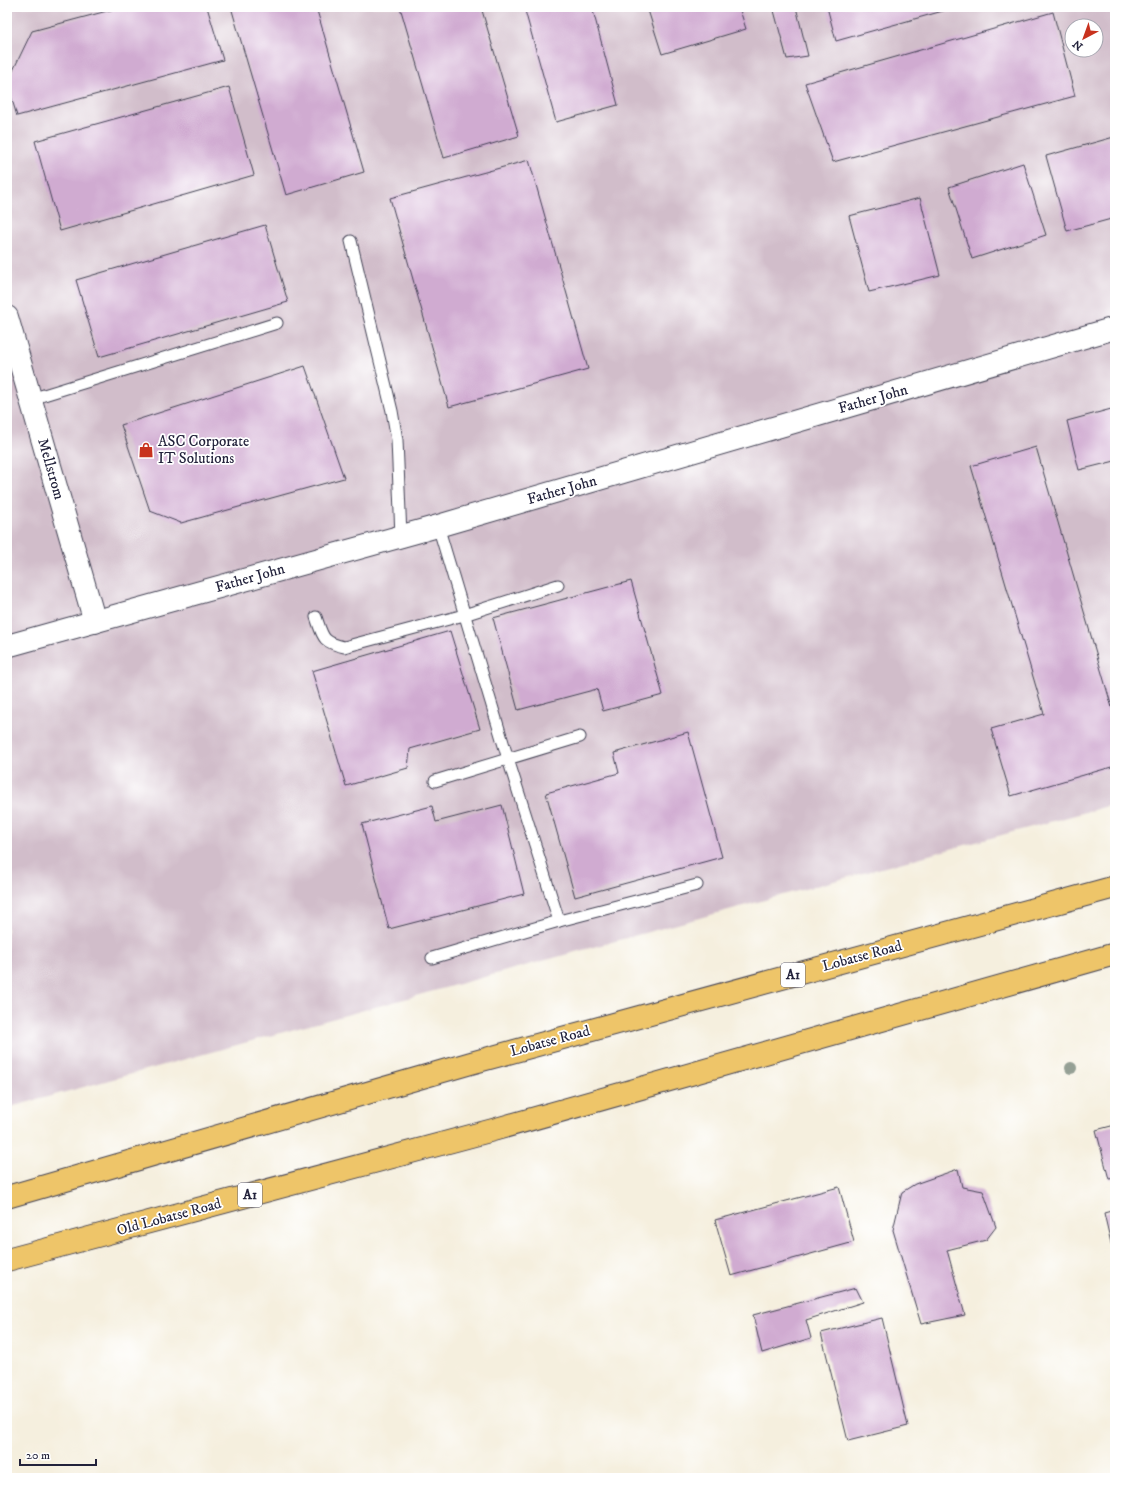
<svg xmlns="http://www.w3.org/2000/svg" width="1122" height="1485" viewBox="0 0 1122 1485" font-family="'IM FELL DW Pica',serif">
	<style>
		.industrial { fill: #d1bdca; fill-rule: evenodd }
		.building { fill: #d0abd1 }
		.lines { fill: none; stroke-linecap: round; stroke-linejoin: round }
		.service-casing { stroke: #424153; stroke-width: 13 }
		.minor-casing { stroke: #424153; stroke-width: 24 }
		.trunk-casing { stroke: #424153; stroke-width: 24 }
		.service { stroke: #fff; stroke-width: 11 }
		.minor { stroke: #fff; stroke-width: 22 }
		.trunk { stroke: #eec569; stroke-width: 22 }
		.tree { fill: #95a095 }
		.labels { text-anchor: middle; dominant-baseline: central; stroke-width: 3.5; stroke-linejoin: round; paint-order: stroke }
		.shield { fill: #fff; stroke: #646476; stroke-width: 1 }
		.shield-label { font-size: 14px; font-weight: bold; fill: #22223b }
		.street-label { font-size: 15px; fill: #22223b; stroke: #fff }
		.poi-label { font-size: 15px; fill: #22223b; stroke: #fff; text-anchor: start }
	</style>
	<rect width="100%" height="100%" fill="#fff"/>
	<filter id="ink" filterUnits="userSpaceOnUse"><feTurbulence type="fractalNoise" baseFrequency=".025" numOctaves="2"/><feDisplacementMap in="SourceGraphic" scale="8" xChannelSelector="R" yChannelSelector="G"/><feConvolveMatrix kernelMatrix="1 2 1 2 8 2 1 2 1" color-interpolation-filters="sRGB"/></filter>
	<filter id="wash" filterUnits="userSpaceOnUse"><feTurbulence type="fractalNoise" baseFrequency=".012" numOctaves="4" result="noise"/><feDisplacementMap in="SourceGraphic" scale="16" xChannelSelector="R" yChannelSelector="G"/><feGaussianBlur stdDeviation="0.9" result="paint"/><feColorMatrix in="noise" values="0 0 0 0 0 0 0 0 0 0 0 0 0 0 0 0 0 1.4 0 .05"/><feComposite in="paint" operator="in"/></filter>
	<g filter="url(#wash)">
		<rect width="100%" height="100%" fill="#f5efde"/>
		<path class="industrial" d="M 7,7 L 1115,7 L 1115,804 L 7,1108 ZM 1072,26 L 1096,26 L 1096,50 L 1072,50 Z"/>
		<g id="blocks">
			<g class="building">
				<polygon points="122,7 207,7 223,60 17,116 7,83 32,31"/>
				<polygon points="231,7 316,7 364,172 286,195"/>
				<polygon points="400,7 481,7 519,136 444,158"/>
				<polygon points="524,7 592,7 618,105 556,122"/>
				<polygon points="647,7 739,7 746,29 662,54"/>
				<polygon points="773,7 796,7 808,56 787,59"/>
				<polygon points="827,7 957,7 836,41"/>
				<polygon points="1053,12 1075,96 833,162 805,83"/>
				<polygon points="229,87 254,175 60,231 35,141"/>
				<polygon points="1114,137 1115,218 1067,231 1046,156"/>
				<polygon points="529,160 588,369 449,407 390,198"/>
				<polygon points="1023,163 1046,235 972,259 949,187"/>
				<polygon points="920,198 940,275 869,292 849,216"/>
				<polygon points="265,225 288,302 99,357 76,280"/>
				<polygon points="305,366 344,478 181,523 150,511 121,425"/>
				<polygon points="1115,408 1115,461 1079,470 1067,421"/>
				<polygon points="1036,447 1115,718 1115,766 1011,796 991,729 1044,714 971,466"/>
				<polygon points="631,581 663,695 603,711 597,689 518,710 493,618"/>
				<polygon points="450,631 480,729 410,749 408,768 346,786 312,671"/>
				<polygon points="688,732 722,857 575,897 546,793 619,773 614,753"/>
				<polygon points="502,805 524,894 389,929 362,824 432,806 436,822"/>
				<polygon points="1115,1125 1115,1178 1109,1179 1096,1130"/>
				<polygon points="958,1169 962,1187 983,1191 996,1227 986,1240 947,1250 965,1315 921,1324 893,1230 902,1192 915,1184"/>
				<polygon points="839,1187 854,1242 731,1276 715,1220"/>
				<polygon points="1115,1210 1115,1256 1114,1256 1104,1213"/>
				<polygon points="856,1288 863,1302 806,1320 811,1338 762,1353 753,1315"/>
				<polygon points="882,1318 908,1426 848,1441 821,1333"/>
			</g>
		</g>
	</g>
	<g filter="url(#ink)">
		<use href="#blocks" fill-opacity="0" stroke="#424153" stroke-width="1"/>
		<g class="lines">
			<g class="service-casing">
				<g id="service">
					<polyline points="351,241 392,411 397,440 401,536"/>
					<polyline points="31,399 277,323"/>
					<polyline points="438,526 508,759 559,921"/>
					<path d="M 316,617 C 323,637 322,642 344,647 L 464,615 L 558,585"/>
					<polyline points="435,781 580,737"/>
					<polyline points="432,958 559,921 697,885"/>
				</g>
			</g>
			<g class="minor-casing">
				<g id="minor">
					<polyline points="7,317 95,622"/>
					<polyline points="7,646 438,526 1115,328"/>
				</g>
			</g>
			<g class="trunk-casing">
				<g id="trunk">
					<polyline points="7,1197 471,1063 1115,887"/>
					<polyline points="7,1260 493,1130 1115,954"/>
				</g>
			</g>
			<use href="#service" class="service"/>
			<use href="#minor" class="minor"/>
			<use href="#trunk" class="trunk"/>
		</g>
		<circle class="tree" cx="1071" cy="1068" r="6"/>
	</g>
	<defs>
		<g id="shop-bare" transform="scale(1.2)"><path d="M-5-2.5h2.3a2.7 3.5 0 0 1 5.4 0H5L5.5 6h-11ZM-1.5-2.5h3a1.5 2.3 0 0 0-3 0Z" fill="#c8321e" stroke="#fff" stroke-width="2.5" paint-order="stroke"/></g>
	</defs>
	<g fill-rule="evenodd">
		<use href="#shop-bare" x="146" y="450"/>
	</g>
	<g class="labels">
		<g class="shield">
			<rect x="781" y="963" width="24" height="24" rx="3"/>
			<rect x="238" y="1183" width="24" height="24" rx="3"/>
		</g>
		<g class="shield-label">
			<text x="793" y="975">A1</text>
			<text x="250" y="1195">A1</text>
		</g>
		<g class="street-label">
			<text transform="translate(873 399) rotate(-16)">Father John</text>
			<text transform="translate(51 469) rotate(74)">Mellstrom</text>
			<text transform="translate(562 490) rotate(-16)">Father John</text>
			<text transform="translate(250 578) rotate(-16)">Father John</text>
			<text transform="translate(862 956) rotate(-15)">Lobatse Road</text>
			<text transform="translate(550 1041) rotate(-15)">Lobatse Road</text>
			<text transform="translate(169 1217) rotate(-15)">Old Lobatse Road</text>
		</g>
		<g class="poi-label">
			<text x="158" y="441">ASC Corporate<tspan x="158" dy="17">IT Solutions</tspan></text>
		</g>
	</g>
	<rect width="1122" height="1485" fill="none" stroke="#fff" stroke-width="24"/>
	<g transform="translate(1084 38) rotate(221)"><circle r="19" fill="#ffffff" stroke="#a7a7b1"/>
	<path d="M0-3L7 15L0 10L-7 15Z" fill="#c8321e"/>
	<text y="-6" font-size="11" font-weight="bold" text-anchor="middle" fill="#22223b">N</text>
	</g>
	<path d="M20 1459v6h76v-6" fill="none" stroke="#22223b" stroke-width="2"/>
	<text x="26" y="1459" font-size="12" fill="#22223b" stroke="#ffffff" stroke-width="3" paint-order="stroke">20 m</text>
</svg>
